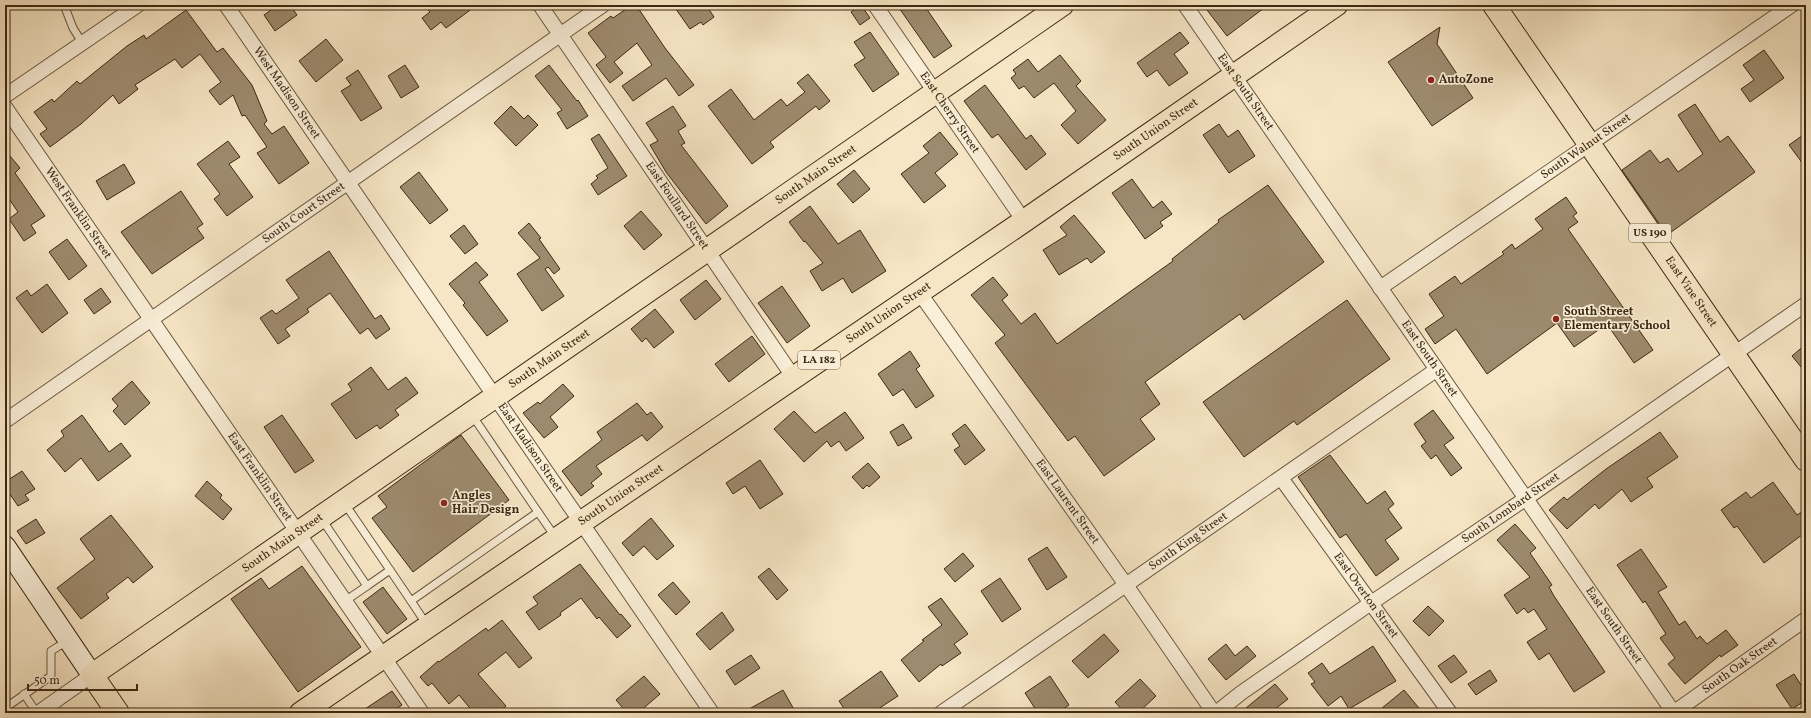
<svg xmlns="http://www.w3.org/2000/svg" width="1811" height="718" viewBox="0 0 1811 718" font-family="Vollkorn,serif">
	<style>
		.building { fill: #9e8b6f; stroke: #3d2912 }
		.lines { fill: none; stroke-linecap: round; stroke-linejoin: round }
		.lane-casing { stroke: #6c583f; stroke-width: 9 }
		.street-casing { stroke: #6c583f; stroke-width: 16 }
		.secondary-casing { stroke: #3d2912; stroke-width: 22 }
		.primary-casing { stroke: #3d2912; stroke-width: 24 }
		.highway-casing { stroke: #3d2912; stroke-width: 24 }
		.lane { stroke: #faefd9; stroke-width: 7 }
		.street { stroke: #faefd9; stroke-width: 14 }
		.secondary { stroke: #faefd9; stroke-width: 20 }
		.primary { stroke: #f7e6c5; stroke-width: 22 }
		.highway { stroke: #f7e6c5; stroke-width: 22 }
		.poi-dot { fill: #8f2418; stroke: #faefd9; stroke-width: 1.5 }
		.labels { text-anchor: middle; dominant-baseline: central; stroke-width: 3.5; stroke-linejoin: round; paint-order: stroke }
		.shield { fill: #faefd9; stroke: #76644e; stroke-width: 1 }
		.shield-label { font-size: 11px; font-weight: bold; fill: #3d2912 }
		.poi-label { font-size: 12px; font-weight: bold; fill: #3d2912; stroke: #faefd9; text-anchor: start }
		.street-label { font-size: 12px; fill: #3d2912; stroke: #faefd9 }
	</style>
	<rect width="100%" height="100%" fill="#f7e6c5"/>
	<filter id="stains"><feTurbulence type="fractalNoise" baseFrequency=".005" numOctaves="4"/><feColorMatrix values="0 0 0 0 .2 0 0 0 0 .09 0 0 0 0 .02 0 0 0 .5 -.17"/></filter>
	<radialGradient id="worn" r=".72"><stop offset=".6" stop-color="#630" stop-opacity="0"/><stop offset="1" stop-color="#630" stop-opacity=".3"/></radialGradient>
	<g class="building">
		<polygon points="278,5 290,5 297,15 275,31 264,15"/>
		<polygon points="424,5 477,5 446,28 441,22 431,30 422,18 430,12"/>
		<polygon points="632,5 636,5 665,48 694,85 679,96 666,78 633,101 622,86 652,65 637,43 614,62 623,73 610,83 596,65 606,57 588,33 611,16 613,18"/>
		<polygon points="673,5 706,5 714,17 703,25 701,22 690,29"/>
		<polygon points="861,5 870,18 860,25 851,12"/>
		<polygon points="897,5 924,5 952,46 934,58"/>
		<polygon points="1214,5 1268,5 1227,36 1207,10"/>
		<polygon points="186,10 217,52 223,48 252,85 267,121 264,124 272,134 284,126 309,163 279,184 257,153 267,147 245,115 242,116 233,95 220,105 209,91 221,82 200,54 182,68 175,59 135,85 138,89 119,104 113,95 81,124 50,147 40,134 47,129 34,112 52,99 54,102 77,81 80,84 127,46 144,35 146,39"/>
		<polygon points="1440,27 1437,44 1473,98 1432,126 1388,62"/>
		<polygon points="870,32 899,74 873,92 854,65 865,58 854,42"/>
		<polygon points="1180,32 1189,43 1174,54 1188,73 1169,86 1157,70 1147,77 1137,63"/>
		<polygon points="326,39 343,60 316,82 299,61"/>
		<polygon points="1764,50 1784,78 1750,102 1741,89 1754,80 1743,65"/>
		<polygon points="1060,55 1081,81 1076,86 1106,120 1078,144 1061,125 1076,111 1054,83 1034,98 1024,86 1019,89 1011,78 1016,74 1013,70 1028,59 1038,72"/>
		<polygon points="405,65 419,87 401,98 388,76"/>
		<polygon points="549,65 577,101 578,100 588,116 567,129 557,113 562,110 535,76"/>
		<polygon points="358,70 382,108 361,121 341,91 351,85 346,78"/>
		<polygon points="808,74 830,101 819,110 816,106 770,142 774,147 752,164 708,106 731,89 754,120 781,99 787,106 805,92 797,83"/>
		<polygon points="985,85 1026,139 1031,135 1046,154 1026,170 998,134 992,138 964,101"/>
		<polygon points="1695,104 1720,142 1728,136 1755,172 1667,235 1622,170 1650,150 1660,163 1668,158 1678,172 1703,154 1678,115"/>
		<polygon points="511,106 524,119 528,115 538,125 516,146 494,123"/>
		<polygon points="673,106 686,126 678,131 685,143 681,145 728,206 706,224 666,172 650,145 658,141 646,123"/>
		<polygon points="1219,124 1228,137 1238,130 1255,156 1229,173 1203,135"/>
		<polygon points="940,132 958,154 935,173 946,186 924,203 901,174 929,153 923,146"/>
		<polygon points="1806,133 1806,168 1789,145"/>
		<polygon points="599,134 627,176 598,195 591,184 598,178 596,176 608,168 591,139"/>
		<polygon points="228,141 240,157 229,164 253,197 227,216 214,199 220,194 197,164"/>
		<polygon points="5,150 20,168 15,173 45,216 31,225 36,233 24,241 9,219 18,212 5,193"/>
		<polygon points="124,164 135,183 107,200 96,181"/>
		<polygon points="854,170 870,189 853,203 837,184"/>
		<polygon points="419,172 448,210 430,224 400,187"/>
		<polygon points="1132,179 1153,208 1162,201 1172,214 1160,222 1163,226 1145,239 1112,193"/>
		<polygon points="1268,185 1324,262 1244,320 1240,314 1145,382 1160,404 1140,419 1155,439 1104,476 1075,436 1068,441 995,343 1005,335 971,295 993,277 1008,295 1002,300 1021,324 1035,313 1057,344 1173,261 1172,259 1219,222 1218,220"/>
		<polygon points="181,191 203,224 197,228 204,238 152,274 121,232"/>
		<polygon points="1566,197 1577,213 1573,216 1578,222 1568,229 1653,350 1634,363 1607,324 1574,347 1557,323 1487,374 1456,329 1435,344 1425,329 1444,316 1429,294 1455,276 1461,284 1504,254 1502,252 1512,244 1515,249 1543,229 1535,219"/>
		<polygon points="810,206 838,244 860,230 886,271 852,293 843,278 822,291 810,271 823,263 805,241 804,242 789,222"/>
		<polygon points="641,211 662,235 644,250 624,226"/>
		<polygon points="1074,215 1105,252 1091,263 1087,258 1059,275 1043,250 1067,235 1060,227"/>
		<polygon points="529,223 541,238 539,239 560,269 554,274 548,267 545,269 564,296 542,311 517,274 540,258 518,233"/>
		<polygon points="464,225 478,244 465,254 450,236"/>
		<polygon points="67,239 87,266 69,280 49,252"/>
		<polygon points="329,251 375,319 381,315 390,329 376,339 368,328 360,334 330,293 307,309 309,312 285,329 290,336 278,344 260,318 272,310 276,314 299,298 286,280"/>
		<polygon points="476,262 488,275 479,282 508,321 487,336 463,305 465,303 449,284"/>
		<polygon points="706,280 721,299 695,320 680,300"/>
		<polygon points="47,284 68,313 42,333 16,298 27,290 31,296"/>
		<polygon points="782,286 810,326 787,343 758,303"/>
		<polygon points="101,288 111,302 94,314 84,300"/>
		<polygon points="1347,300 1390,359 1297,425 1294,421 1244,457 1203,402"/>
		<polygon points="655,309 674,332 654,348 646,338 642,342 631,329"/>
		<polygon points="752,336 765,354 729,382 715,364"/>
		<polygon points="1806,344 1806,373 1792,356"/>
		<polygon points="910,351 920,366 916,369 934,396 916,408 903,389 893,396 878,374"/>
		<polygon points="371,367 388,390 406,377 418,393 395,410 399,415 380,429 377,425 356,439 331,404 352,390 348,384"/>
		<polygon points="132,381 150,403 125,425 113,411 118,406 112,399"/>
		<polygon points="563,384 574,396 550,417 558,427 544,438 523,413 538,402 540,404"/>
		<polygon points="637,403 647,415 651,412 663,427 647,441 642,435 596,466 602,474 591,483 594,486 581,496 562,471 602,440 597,432"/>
		<polygon points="1433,410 1454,438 1444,445 1462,468 1451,476 1436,455 1431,459 1421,446 1426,442 1414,424"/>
		<polygon points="794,411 815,433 845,412 864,438 846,451 839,441 831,447 827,441 804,462 774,429"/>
		<polygon points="82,415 109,452 121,443 131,456 98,481 81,458 65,472 47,450 64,436 61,431"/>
		<polygon points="282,415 314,461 295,473 264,427"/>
		<polygon points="903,424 912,438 898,446 890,432"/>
		<polygon points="965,424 985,450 965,465 954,450 960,446 952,434"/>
		<polygon points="1660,432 1678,457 1647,478 1653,487 1631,502 1622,489 1599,509 1595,504 1567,529 1549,510 1564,497 1567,500 1606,469"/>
		<polygon points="461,435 509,500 413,572 372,518 387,507 378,496"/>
		<polygon points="1330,455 1367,504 1385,491 1394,504 1388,509 1402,528 1385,540 1399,559 1376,576 1346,534 1340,538 1298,477"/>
		<polygon points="760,460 783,494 760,509 745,486 733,494 726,483"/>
		<polygon points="868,463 880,477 869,487 867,485 863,489 852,477"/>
		<polygon points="22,471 35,489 25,495 29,500 18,506 5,487 5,482"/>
		<polygon points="207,481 222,495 220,498 232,509 223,520 195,496"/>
		<polygon points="1773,482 1797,515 1806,509 1806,532 1764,563 1737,526 1734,528 1721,510 1746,492 1751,498"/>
		<polygon points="111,515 153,567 133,583 128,577 106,594 109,598 81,619 57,588 95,559 80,539"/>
		<polygon points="651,518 674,546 657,560 644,546 633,556 622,543"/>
		<polygon points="36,519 45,533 26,544 17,531"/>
		<polygon points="1515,524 1536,548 1530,553 1552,585 1549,587 1554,596 1605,672 1574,692 1549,653 1539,660 1527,642 1547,629 1534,609 1528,613 1524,608 1517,614 1504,595 1530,577 1497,540"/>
		<polygon points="1047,547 1067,577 1047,590 1028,559"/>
		<polygon points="1641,549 1667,587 1658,592 1679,625 1685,621 1697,639 1700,636 1707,644 1726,630 1738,645 1721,657 1720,655 1685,684 1668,664 1675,658 1660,638 1666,634 1645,601 1643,603 1617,565"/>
		<polygon points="963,553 974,566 955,582 944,569"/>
		<polygon points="580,564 620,615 621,614 631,626 617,638 599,617 597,619 581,598 560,613 561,615 539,630 526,612 538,604 533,597"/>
		<polygon points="302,566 361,647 298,692 231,599 261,578 269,589"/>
		<polygon points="769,568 788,590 777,600 758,577"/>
		<polygon points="1000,578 1021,609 1002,622 981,591"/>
		<polygon points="673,582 690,602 676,615 658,595"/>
		<polygon points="383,587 407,619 387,634 363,602"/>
		<polygon points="941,598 968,634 954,644 961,653 942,666 941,664 919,682 901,660 924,641 922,640 942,625 928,607"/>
		<polygon points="1428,606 1444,621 1429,636 1413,621"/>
		<polygon points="722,612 734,630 710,650 696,634"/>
		<polygon points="502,620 532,658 519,668 506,652 478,674 506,706 497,713 474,713 459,695 449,704 432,683 428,686 420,677 438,661 439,662 486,628 488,631"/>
		<polygon points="1104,634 1119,651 1088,678 1072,661"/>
		<polygon points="1226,644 1235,656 1247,646 1256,656 1226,680 1208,659"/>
		<polygon points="1373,646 1396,681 1349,709 1341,696 1328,706 1311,684 1315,682 1308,673 1322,663 1330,674"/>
		<polygon points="751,655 760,668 735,685 726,671"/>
		<polygon points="1454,655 1467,672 1451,683 1438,666"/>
		<polygon points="1490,670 1497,681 1476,695 1468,684"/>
		<polygon points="881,671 898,696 872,713 847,713 839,701"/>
		<polygon points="1794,674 1806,693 1806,700 1792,709 1776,685"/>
		<polygon points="644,676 660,694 638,713 627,713 616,700"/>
		<polygon points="1050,676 1069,705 1057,713 1038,713 1025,693"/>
		<polygon points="1140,679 1156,696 1138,713 1125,713 1115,702"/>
		<polygon points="1275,684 1288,699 1270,713 1240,713"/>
		<polygon points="783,690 796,713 742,713"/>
		<polygon points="1404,690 1423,713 1376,713"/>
		<polygon points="392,691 402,705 390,713 359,713"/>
	</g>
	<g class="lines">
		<g class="lane-casing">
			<g id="lane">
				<polyline points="64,5 73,28 83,44"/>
				<polyline points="538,512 556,538"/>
				<polyline points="321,518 367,586 390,570 345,504"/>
				<polyline points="390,570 411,601 538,512 472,415"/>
				<polyline points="345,601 367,586"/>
				<polyline points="411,601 427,625"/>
				<polyline points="24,694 37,713"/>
				<polyline points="5,708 51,676 51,651 67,641"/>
			</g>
		</g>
		<g class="street-casing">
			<g id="street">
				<path id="s1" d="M 226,5 L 712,713"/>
				<path id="s2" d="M 540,5 L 794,378"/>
				<path id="s3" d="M 875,5 L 1024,221"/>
				<path id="s4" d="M 1185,5 L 1674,713"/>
				<polyline points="5,96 138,5"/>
				<path id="s5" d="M 5,107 L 422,713"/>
				<path id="s6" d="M 1380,288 L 1792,5"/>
				<path id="s7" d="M 919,292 L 1126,585 L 1214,713"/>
				<path id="s8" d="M 5,421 L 603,5"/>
				<path id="s9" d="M 1281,478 L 1450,713"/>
				<polyline points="38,713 92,675"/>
				<path id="s10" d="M 941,713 L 1436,370"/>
				<path id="s11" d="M 1216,713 L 1241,693 L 1371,603 L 1525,499 L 1806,304"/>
				<path id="s12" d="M 1673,713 L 1806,619"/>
			</g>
		</g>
		<g class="secondary-casing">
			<polyline id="secondary" points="5,546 92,675"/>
		</g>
		<g class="primary-casing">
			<g id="primary">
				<path id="s13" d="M 118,713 L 92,675 L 1062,5"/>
				<path id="s14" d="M 301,713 L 1024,221 L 1336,5"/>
			</g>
		</g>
		<g class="highway-casing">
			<g id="highway">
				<path id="s15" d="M 1494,5 L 1806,460"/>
			</g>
		</g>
		<use href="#lane" class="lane"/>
		<use href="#street" class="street"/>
		<use href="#secondary" class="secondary"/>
		<use href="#primary" class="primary"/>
		<use href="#highway" class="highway"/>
	</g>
	<g class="poi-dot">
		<circle cx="1431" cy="80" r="4"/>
		<circle cx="1556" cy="319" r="4"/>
		<circle cx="444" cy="503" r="4"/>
	</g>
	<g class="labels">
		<g class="shield">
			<rect x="1629" y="224" width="42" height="18" rx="3"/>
			<rect x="798" y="351" width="42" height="18" rx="3"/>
		</g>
		<g class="shield-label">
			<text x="1650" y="233">US 190</text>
			<text x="819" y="360">LA 182</text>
		</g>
		<g class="poi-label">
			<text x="1439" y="80">AutoZone</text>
			<text x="1564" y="312">South Street<tspan x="1564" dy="14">Elementary School</tspan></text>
			<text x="452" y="496">Angles<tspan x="452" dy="14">Hair Design</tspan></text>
		</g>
		<g class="street-label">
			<text stroke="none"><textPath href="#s4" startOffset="106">East South Street</textPath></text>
			<text stroke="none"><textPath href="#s1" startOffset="107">West Madison Street</textPath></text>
			<text stroke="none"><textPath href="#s3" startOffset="131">East Cherry Street</textPath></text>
			<text stroke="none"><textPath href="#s14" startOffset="1035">South Union Street</textPath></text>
			<text stroke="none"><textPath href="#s6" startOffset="250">South Walnut Street</textPath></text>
			<text stroke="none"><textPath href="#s13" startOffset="926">South Main Street</textPath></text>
			<text stroke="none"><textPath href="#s2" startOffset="243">East Foullard Street</textPath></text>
			<text stroke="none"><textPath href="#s8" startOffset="364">South Court Street</textPath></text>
			<text stroke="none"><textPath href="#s5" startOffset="129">West Franklin Street</textPath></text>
			<text stroke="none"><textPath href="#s15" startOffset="348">East Vine Street</textPath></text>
			<text stroke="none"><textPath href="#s14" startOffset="711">South Union Street</textPath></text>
			<text stroke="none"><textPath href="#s13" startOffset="602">South Main Street</textPath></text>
			<text stroke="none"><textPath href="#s4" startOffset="430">East South Street</textPath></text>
			<text stroke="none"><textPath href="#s1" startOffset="537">East Madison Street</textPath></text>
			<text stroke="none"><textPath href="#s5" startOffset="449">East Franklin Street</textPath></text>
			<text stroke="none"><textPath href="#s14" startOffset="387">South Union Street</textPath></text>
			<text stroke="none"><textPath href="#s7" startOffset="257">East Laurent Street</textPath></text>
			<text stroke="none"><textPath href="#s11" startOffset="359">South Lombard Street</textPath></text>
			<text stroke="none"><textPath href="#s13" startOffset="278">South Main Street</textPath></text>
			<text stroke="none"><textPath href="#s10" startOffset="301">South King Street</textPath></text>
			<text stroke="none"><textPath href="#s9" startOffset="145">East Overton Street</textPath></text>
			<text stroke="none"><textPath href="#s4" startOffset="754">East South Street</textPath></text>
			<text stroke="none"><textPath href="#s12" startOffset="82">South Oak Street</textPath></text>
		</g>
	</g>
	<rect width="1811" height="718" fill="none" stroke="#f7e6c5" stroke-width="20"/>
	<rect x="6" y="6" width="1799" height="706" fill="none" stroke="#3d2912" stroke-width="2"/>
	<rect x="10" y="10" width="1791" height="698" fill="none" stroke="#3d2912"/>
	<path d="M28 684v6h109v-6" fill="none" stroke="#3d2912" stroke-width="2"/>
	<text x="34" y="684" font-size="12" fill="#3d2912" stroke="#faefd9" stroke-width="3" paint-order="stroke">50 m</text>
	<rect width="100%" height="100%" filter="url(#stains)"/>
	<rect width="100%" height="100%" fill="url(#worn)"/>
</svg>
